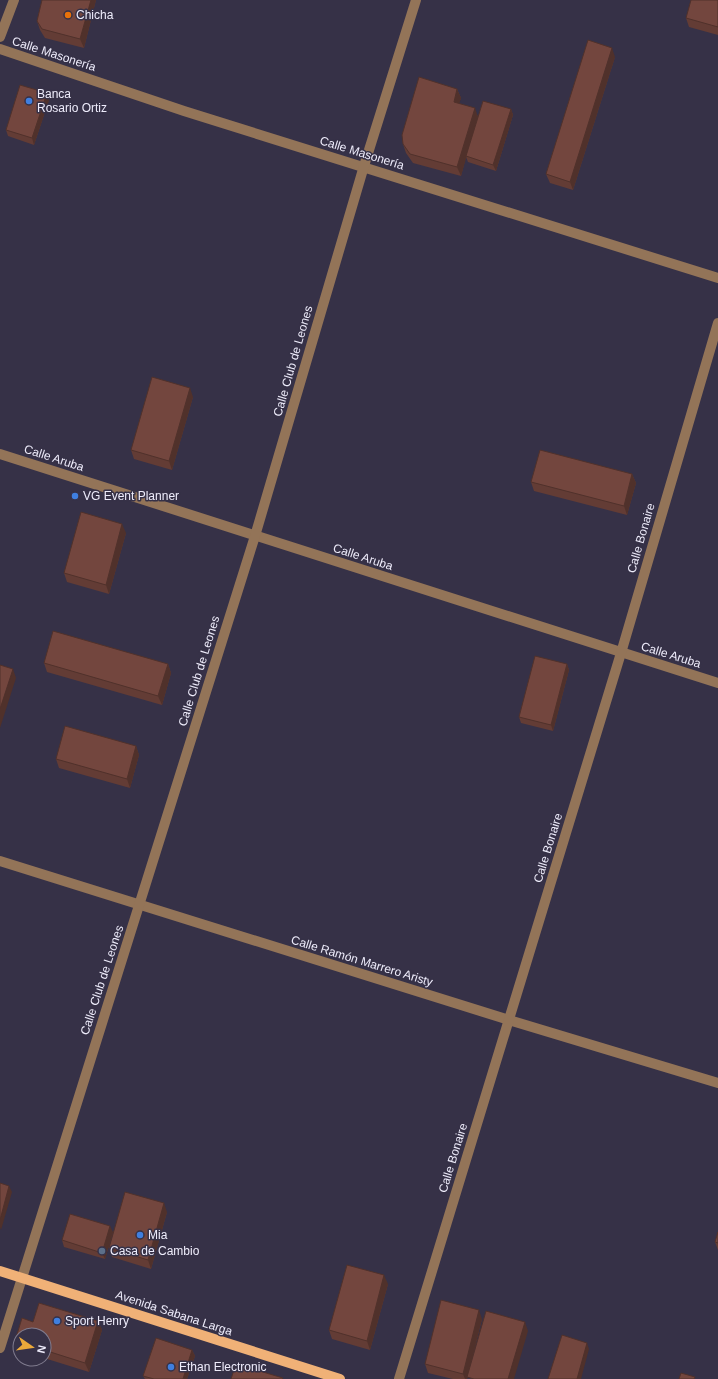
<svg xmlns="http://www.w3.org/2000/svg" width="718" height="1379" viewBox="0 0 718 1379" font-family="Helvetica,sans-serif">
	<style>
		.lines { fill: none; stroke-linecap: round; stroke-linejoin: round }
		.minor { stroke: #937458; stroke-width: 10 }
		.major { stroke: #f0b177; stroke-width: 10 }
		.wall { fill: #633c35 }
		.shaded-wall { fill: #50312b }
		.building { fill: #73463e; stroke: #50312b }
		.food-dot { fill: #e8710a; stroke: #363147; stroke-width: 1.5 }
		.shop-dot { fill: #3f7fe0; stroke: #363147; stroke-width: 1.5 }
		.service-dot { fill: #5c6f8a; stroke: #363147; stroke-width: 1.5 }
		.labels { text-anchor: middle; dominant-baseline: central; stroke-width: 3; stroke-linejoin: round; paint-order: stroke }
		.poi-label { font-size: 12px; fill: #eeecfb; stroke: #363147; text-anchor: start }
		.street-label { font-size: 12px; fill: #eeecfb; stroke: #363147 }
	</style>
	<rect width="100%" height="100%" fill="#363147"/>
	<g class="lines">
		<g class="minor">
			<polyline points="0,37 14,0"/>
			<polyline points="0,49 184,111 718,278"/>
			<polyline points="0,454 718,683"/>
			<polyline points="0,861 509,1020 718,1083"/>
			<polyline points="0,1348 255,536 364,166 416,0"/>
			<polyline points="399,1379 621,653 718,323"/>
		</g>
		<polyline class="major" points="0,1271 340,1379"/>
	</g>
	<g class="wall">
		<polygon points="42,0 96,0 84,48 45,38 40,30 37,21"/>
		<polygon points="718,0 718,35 689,27 686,18"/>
		<polygon points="615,57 573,190 550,183 546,174"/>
		<polygon points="457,89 461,98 459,103 478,116 511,109 513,115 496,171 468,162 466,157 461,176 413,163 406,153 403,144"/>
		<polygon points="49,100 34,145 8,136 6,130"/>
		<polygon points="193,397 172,470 134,459 131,450"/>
		<polygon points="632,474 636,483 627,515 534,491 531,482"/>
		<polygon points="126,533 109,594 67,582 64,573"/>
		<polygon points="44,663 168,664 171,673 162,705 47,672"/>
		<polygon points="567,664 569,670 553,731 521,723 519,717"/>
		<polygon points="136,746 139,755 130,788 59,768 56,759"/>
		<polygon points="167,1212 151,1269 112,1257 109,1248"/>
		<polygon points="113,1232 105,1259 64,1247 62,1240"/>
		<polygon points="718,1232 718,1250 715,1242"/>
		<polygon points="388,1284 370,1350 332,1339 329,1330"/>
		<polygon points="39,1303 98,1321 102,1330 89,1372 44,1358 44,1335 20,1335 20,1350 18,1350 15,1341 22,1318 33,1322"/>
		<polygon points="482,1319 467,1379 453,1379 428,1373 425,1364"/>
		<polygon points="192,1350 195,1356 187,1379 145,1379 143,1376"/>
	</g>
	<g class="shaded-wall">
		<polygon points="91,0 96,0 84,48 80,39"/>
		<polygon points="612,48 615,57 573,190 570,182"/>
		<polygon points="457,89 461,98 457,111 454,102"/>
		<polygon points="47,93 49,100 34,145 32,138"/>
		<polygon points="475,108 478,117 461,176 457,167"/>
		<polygon points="511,109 513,115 496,171 493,165"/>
		<polygon points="190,388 193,397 172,470 169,461"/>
		<polygon points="632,474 636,483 627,515 624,506"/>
		<polygon points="122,524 126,533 109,594 106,585"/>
		<polygon points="168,664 171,673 162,705 158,696"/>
		<polygon points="567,664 569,670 553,731 551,725"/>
		<polygon points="13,669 16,678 0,728 0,709"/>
		<polygon points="136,746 139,755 130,788 127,779"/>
		<polygon points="9,1186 12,1192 1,1230 0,1227 0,1220"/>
		<polygon points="164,1203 167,1212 151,1269 148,1260"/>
		<polygon points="110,1226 113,1232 105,1259 102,1253"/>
		<polygon points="384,1275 388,1284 370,1350 367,1341"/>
		<polygon points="479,1310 482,1319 467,1379 465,1379 463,1374"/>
		<polygon points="98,1321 102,1330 89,1372 85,1363"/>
		<polygon points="525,1322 528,1331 514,1379 508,1379"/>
		<polygon points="587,1343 589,1349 581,1379 577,1379"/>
		<polygon points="192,1350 195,1356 187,1379 183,1379"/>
	</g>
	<g class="building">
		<polygon points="42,0 91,0 80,39 42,29 37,21"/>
		<polygon points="691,0 718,0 718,27 686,18"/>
		<polygon points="588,40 612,48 570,182 546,174"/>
		<polygon points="419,77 457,89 454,102 475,108 457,167 410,154 403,144 402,135"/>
		<polygon points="20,85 47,93 32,138 6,130"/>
		<polygon points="483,101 511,109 493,165 466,156"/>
		<polygon points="152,377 190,388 169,461 131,450"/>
		<polygon points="540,450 632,474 624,506 531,482"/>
		<polygon points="81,512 122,524 106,585 64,573"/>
		<polygon points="53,631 168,664 158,696 44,663"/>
		<polygon points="535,656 567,664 551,725 519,717"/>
		<polygon points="0,665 13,669 0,709"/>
		<polygon points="65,726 136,746 127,779 56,759"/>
		<polygon points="0,1183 9,1186 0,1220"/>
		<polygon points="125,1192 164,1203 148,1260 109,1248"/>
		<polygon points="70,1214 110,1226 102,1253 62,1240"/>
		<polygon points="718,1232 718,1243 715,1242"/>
		<polygon points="347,1265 384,1275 367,1341 329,1330"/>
		<polygon points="441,1300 479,1310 463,1374 425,1364"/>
		<polygon points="39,1303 98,1321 85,1363 44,1350 44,1335 20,1335 20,1342 15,1341 22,1318 33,1322"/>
		<polygon points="486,1311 525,1322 508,1379 474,1379 467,1377"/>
		<polygon points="562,1335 587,1343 577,1379 548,1379"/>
		<polygon points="156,1338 192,1350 183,1379 154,1379 143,1376"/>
		<polygon points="236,1364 283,1378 282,1379 231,1379"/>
		<polygon points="681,1373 695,1377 694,1379 679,1379"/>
	</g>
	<circle class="food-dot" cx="68" cy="15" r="4"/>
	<g class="shop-dot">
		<circle cx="29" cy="101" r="4"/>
		<circle cx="75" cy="496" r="4"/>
		<circle cx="140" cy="1235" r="4"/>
		<circle cx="57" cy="1321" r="4"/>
		<circle cx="171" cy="1367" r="4"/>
	</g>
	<circle class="service-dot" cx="102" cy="1251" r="4"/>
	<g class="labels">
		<g class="poi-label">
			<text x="76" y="15">Chicha</text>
			<text x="37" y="94">Banca<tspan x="37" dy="14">Rosario Ortiz</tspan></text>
			<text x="83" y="496">VG Event Planner</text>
			<text x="148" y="1235">Mia</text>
			<text x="110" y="1251">Casa de Cambio</text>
			<text x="65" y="1321">Sport Henry</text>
			<text x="179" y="1367">Ethan Electronic</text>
		</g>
		<g class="street-label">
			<text transform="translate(54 54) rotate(18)">Calle Masonería</text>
			<text transform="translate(362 153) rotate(17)">Calle Masonería</text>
			<text transform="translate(293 361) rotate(-74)">Calle Club de Leones</text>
			<text transform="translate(54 458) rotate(18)">Calle Aruba</text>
			<text transform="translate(641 538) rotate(-74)">Calle Bonaire</text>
			<text transform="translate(363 557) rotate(18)">Calle Aruba</text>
			<text transform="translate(671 655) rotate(17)">Calle Aruba</text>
			<text transform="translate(199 671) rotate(-73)">Calle Club de Leones</text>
			<text transform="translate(548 848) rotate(-73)">Calle Bonaire</text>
			<text transform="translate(362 961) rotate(17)">Calle Ramón Marrero Aristy</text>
			<text transform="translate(102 980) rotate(-72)">Calle Club de Leones</text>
			<text transform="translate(453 1158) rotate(-73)">Calle Bonaire</text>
			<text transform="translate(174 1313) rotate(18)">Avenida Sabana Larga</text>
		</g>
	</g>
	<g transform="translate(32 1347) rotate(103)"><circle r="19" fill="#363147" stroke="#807c8f"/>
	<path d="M0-3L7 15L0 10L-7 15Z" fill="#eba93a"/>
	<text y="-6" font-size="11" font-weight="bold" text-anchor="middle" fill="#eeecfb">N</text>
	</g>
</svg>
